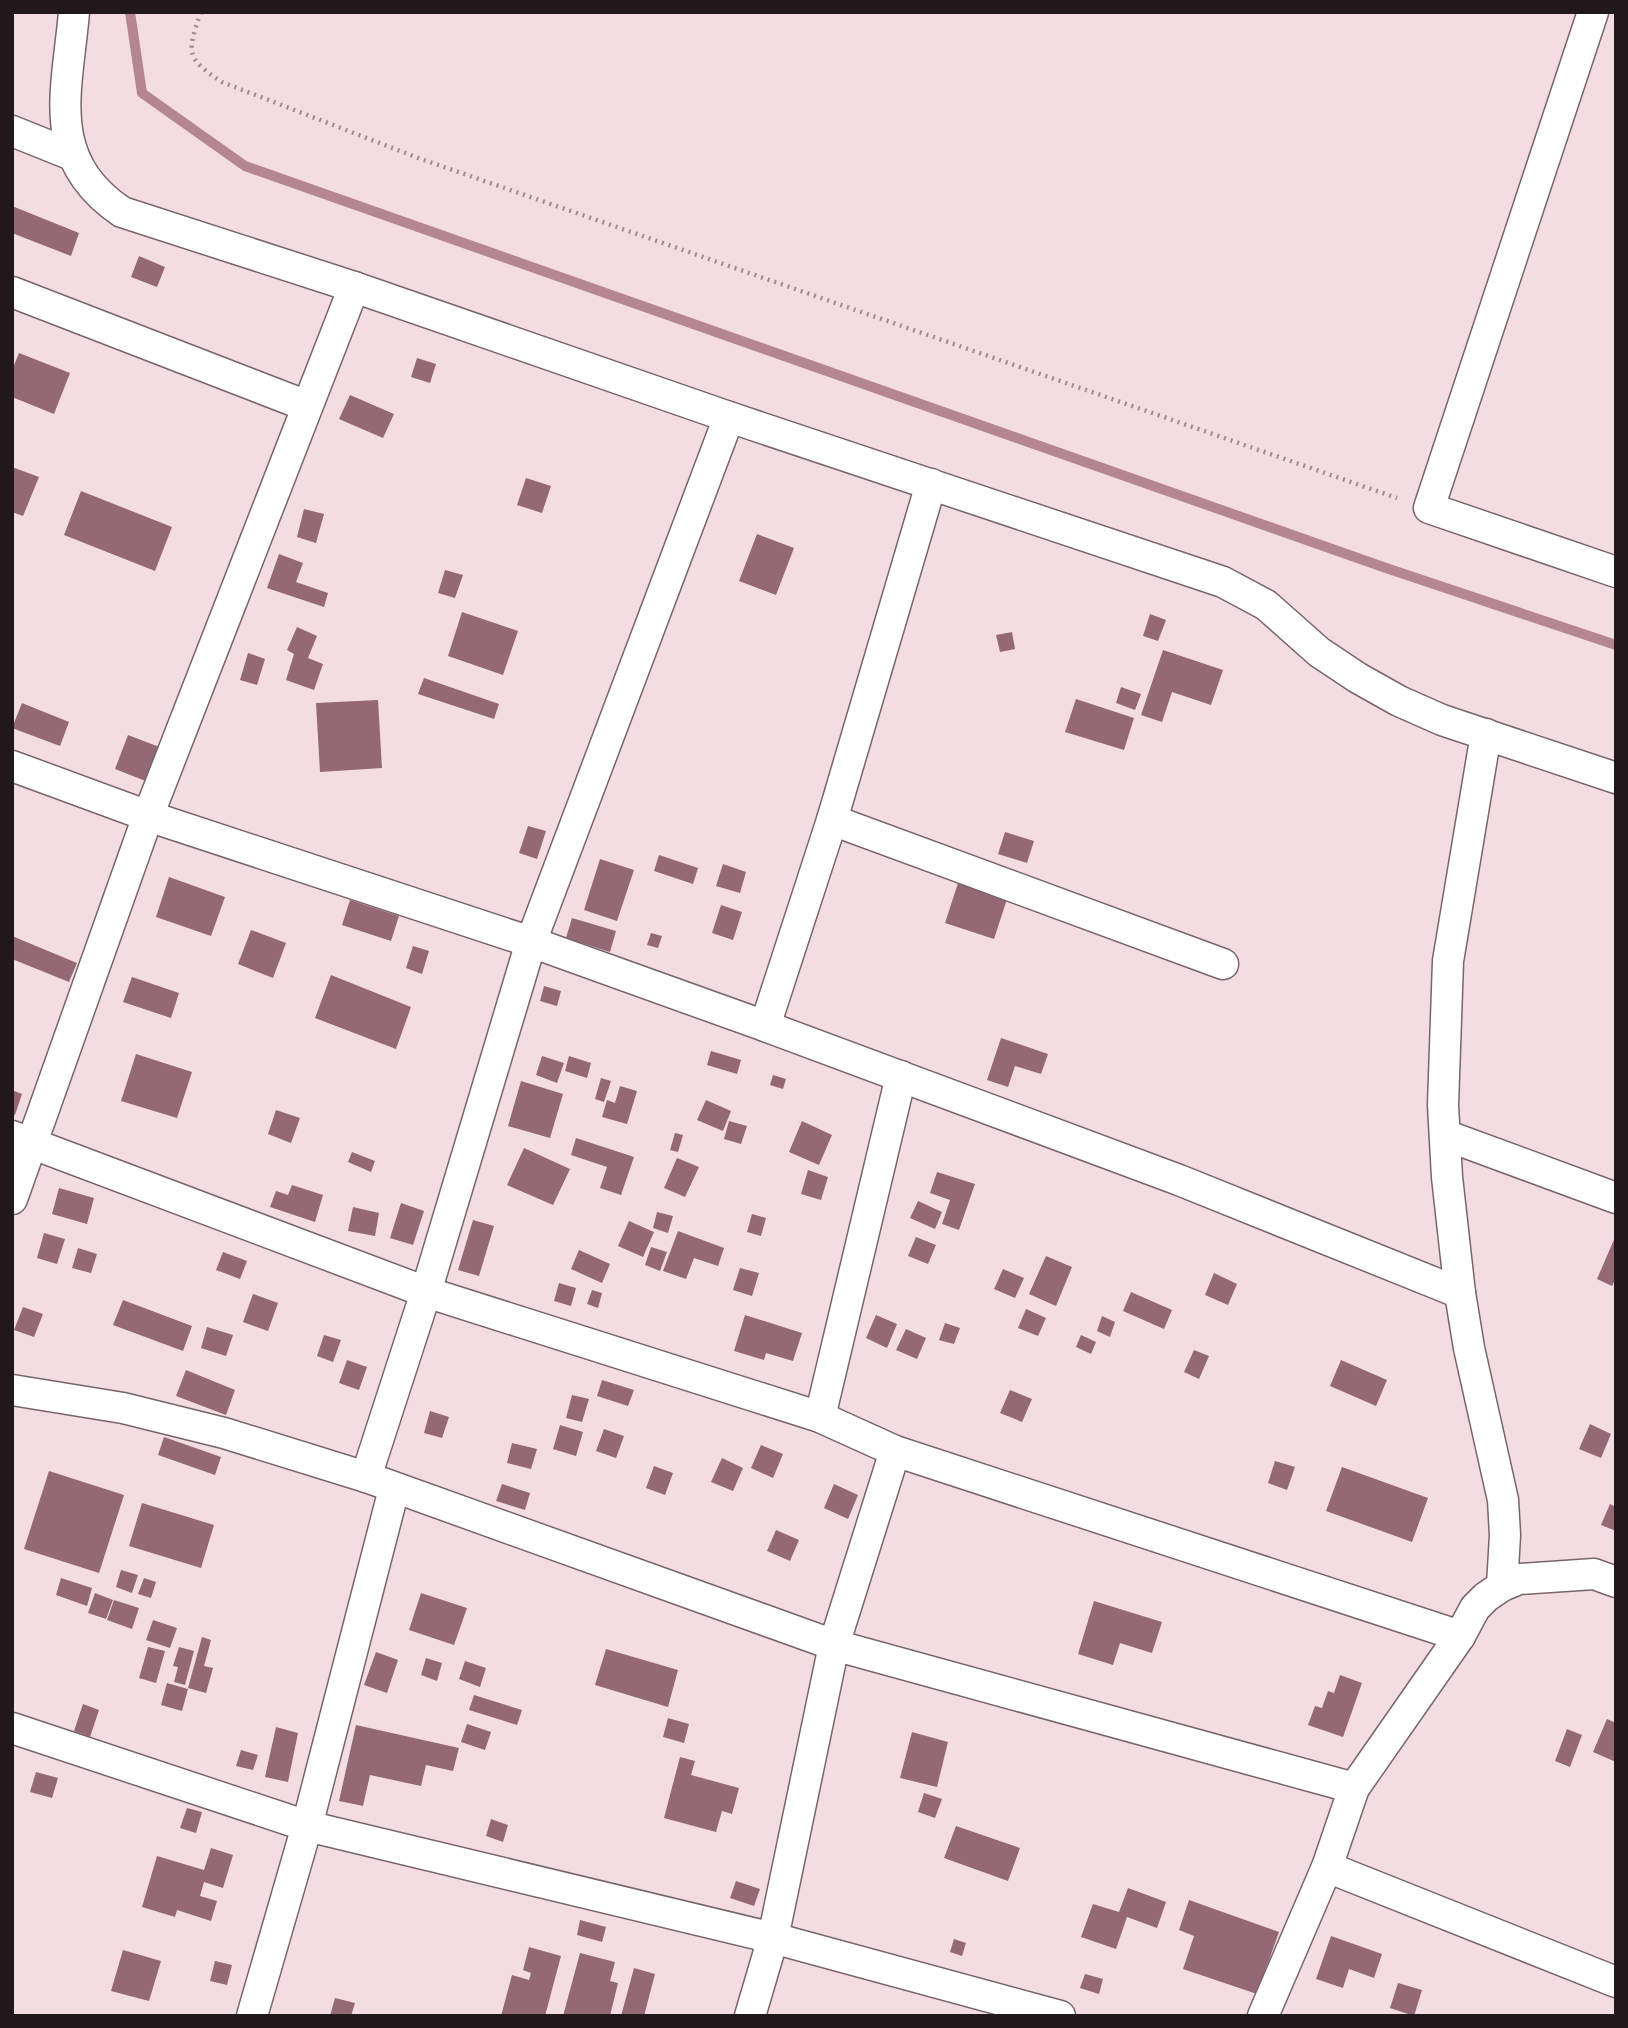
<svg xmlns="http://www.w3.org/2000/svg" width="1628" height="2028" viewBox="0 0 1628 2028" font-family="'Open Sans',sans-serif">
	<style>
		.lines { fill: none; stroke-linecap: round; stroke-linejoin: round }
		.stream { stroke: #b48694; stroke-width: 10 }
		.building { fill: #946875 }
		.minor-casing { stroke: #78656a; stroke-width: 33 }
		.path { stroke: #9d8d91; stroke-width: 4.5; stroke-dasharray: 2 5; stroke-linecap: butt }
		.minor { stroke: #fff; stroke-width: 30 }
	</style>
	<rect width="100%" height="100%" fill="#f3dde3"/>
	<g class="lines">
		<polyline class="stream" points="130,12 142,93 245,166 1386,568 1616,645"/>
	</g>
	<g class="building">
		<polygon points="12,206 79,233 71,256 12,233"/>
		<polygon points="139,256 165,267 157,287 131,277"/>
		<polygon points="19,353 70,373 54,414 12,397 12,370"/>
		<polygon points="417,358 436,364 430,383 411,377"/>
		<polygon points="350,395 394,414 383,438 339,419"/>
		<polygon points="12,467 39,477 23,516 12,512"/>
		<polygon points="526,478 551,486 542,513 517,505"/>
		<polygon points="81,491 172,527 155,571 64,535"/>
		<polygon points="304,509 324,514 316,543 297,537"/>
		<polygon points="757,534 794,548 776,595 739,581"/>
		<polygon points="279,554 303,563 296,582 328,593 324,607 267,588"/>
		<polygon points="445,570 463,575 455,598 438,593"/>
		<polygon points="462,612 518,631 503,675 448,656"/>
		<polygon points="1150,614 1166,620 1158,641 1143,636"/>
		<polygon points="297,627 317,636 308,658 323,664 314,690 286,680 294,654 287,650"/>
		<polygon points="1012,632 1015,649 1000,652 996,635"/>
		<polygon points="1163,650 1223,670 1211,705 1172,692 1162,722 1141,715"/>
		<polygon points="248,653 265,659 257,685 240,680"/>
		<polygon points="424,678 499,704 494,719 418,694"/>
		<polygon points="1121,687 1141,694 1135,710 1116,703"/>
		<polygon points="1076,699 1134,718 1124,750 1065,732"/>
		<polygon points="378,700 382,768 320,772 316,703"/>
		<polygon points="22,703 69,722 60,746 12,728"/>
		<polygon points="128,735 162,748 148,782 115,769"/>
		<polygon points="528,826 546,831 537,859 519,853"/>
		<polygon points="1005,832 1034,841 1027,863 998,854"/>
		<polygon points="659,855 698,868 693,884 654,871"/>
		<polygon points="600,859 634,870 617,921 584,910"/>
		<polygon points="723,864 746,872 740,893 716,886"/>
		<polygon points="169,877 225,897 211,936 156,917"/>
		<polygon points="959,880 1008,896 994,939 945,923"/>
		<polygon points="350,900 399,916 391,941 342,925"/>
		<polygon points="721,905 742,912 733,940 712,933"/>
		<polygon points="572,918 616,931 610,952 566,938"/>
		<polygon points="251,930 286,943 273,978 238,964"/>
		<polygon points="651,933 662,936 658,948 647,945"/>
		<polygon points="12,936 77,963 69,982 12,959"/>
		<polygon points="413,946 429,951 422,974 406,968"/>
		<polygon points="331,975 411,1007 396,1049 315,1018"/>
		<polygon points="132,977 179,993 171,1018 123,1002"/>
		<polygon points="544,986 561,991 557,1006 540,1001"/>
		<polygon points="1001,1038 1048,1054 1041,1074 1015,1066 1008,1087 987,1080"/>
		<polygon points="711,1051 741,1060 737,1074 707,1065"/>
		<polygon points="136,1054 192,1072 177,1118 121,1101"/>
		<polygon points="542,1056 564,1063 557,1083 536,1075"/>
		<polygon points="569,1056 591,1063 587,1078 565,1071"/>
		<polygon points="773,1075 786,1079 783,1089 770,1085"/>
		<polygon points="601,1078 611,1081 604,1102 595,1099"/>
		<polygon points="521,1081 563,1094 550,1138 508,1126"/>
		<polygon points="620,1086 637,1091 627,1124 602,1117 607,1100 615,1103"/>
		<polygon points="12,1090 22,1094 15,1115 12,1114"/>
		<polygon points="706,1100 731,1111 723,1131 697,1120"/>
		<polygon points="276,1110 300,1118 291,1143 268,1134"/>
		<polygon points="729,1121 747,1126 741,1144 724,1139"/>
		<polygon points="802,1121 832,1135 819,1165 789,1152"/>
		<polygon points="675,1133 683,1135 678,1152 670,1150"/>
		<polygon points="576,1138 634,1157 621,1195 600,1188 607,1167 571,1155"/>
		<polygon points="524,1148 570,1169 553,1205 507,1185"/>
		<polygon points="352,1152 375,1161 371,1172 348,1162"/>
		<polygon points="677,1158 699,1167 685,1197 664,1188"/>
		<polygon points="808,1170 828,1177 821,1200 801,1194"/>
		<polygon points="937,1172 975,1184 959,1230 942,1224 950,1200 930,1193"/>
		<polygon points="292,1185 323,1195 315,1222 270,1207 276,1191 288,1195"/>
		<polygon points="59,1188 94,1198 87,1224 52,1214"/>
		<polygon points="918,1201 942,1212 935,1229 910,1218"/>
		<polygon points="401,1203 424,1211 413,1245 390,1238"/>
		<polygon points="353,1207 379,1213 375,1236 348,1231"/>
		<polygon points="657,1212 673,1216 668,1233 653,1228"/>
		<polygon points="752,1214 766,1218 761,1236 747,1232"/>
		<polygon points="473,1220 494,1226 479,1276 458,1270"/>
		<polygon points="629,1221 654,1232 643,1257 618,1246"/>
		<polygon points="678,1231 724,1248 718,1266 694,1258 686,1279 663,1271"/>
		<polygon points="44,1233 65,1239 57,1264 37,1258"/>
		<polygon points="1616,1235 1616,1278 1612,1286 1597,1279"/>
		<polygon points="916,1237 936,1245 928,1264 908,1256"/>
		<polygon points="651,1247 667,1252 660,1271 645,1265"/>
		<polygon points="78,1248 97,1254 91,1273 72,1268"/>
		<polygon points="579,1250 610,1264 602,1283 571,1269"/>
		<polygon points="223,1252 247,1261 240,1279 216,1270"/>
		<polygon points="1046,1256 1072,1267 1056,1306 1029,1294"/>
		<polygon points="740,1268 759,1273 752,1296 733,1290"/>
		<polygon points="1003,1269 1024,1278 1015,1298 994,1289"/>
		<polygon points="1214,1273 1237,1284 1228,1305 1205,1295"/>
		<polygon points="559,1283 576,1288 571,1306 554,1301"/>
		<polygon points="592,1290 602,1293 598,1308 587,1304"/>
		<polygon points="1131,1292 1172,1310 1164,1329 1123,1311"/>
		<polygon points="253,1294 278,1303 268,1331 243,1322"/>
		<polygon points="123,1300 192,1326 183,1351 113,1325"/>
		<polygon points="23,1307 43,1314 34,1337 14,1330"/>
		<polygon points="1026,1309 1046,1318 1038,1336 1018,1328"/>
		<polygon points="745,1315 802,1333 793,1361 766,1353 764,1360 734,1351"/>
		<polygon points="876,1315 897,1324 887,1348 866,1338"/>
		<polygon points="1102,1316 1115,1322 1110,1337 1097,1331"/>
		<polygon points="945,1323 960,1328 954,1344 939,1340"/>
		<polygon points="207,1327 233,1335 226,1356 201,1348"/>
		<polygon points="906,1329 926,1338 917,1359 896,1350"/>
		<polygon points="324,1335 341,1340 333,1362 317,1356"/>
		<polygon points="1081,1335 1096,1342 1091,1354 1076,1347"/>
		<polygon points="1194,1350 1209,1356 1199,1379 1184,1372"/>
		<polygon points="347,1360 367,1367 359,1390 339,1383"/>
		<polygon points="1341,1360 1387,1380 1376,1406 1330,1386"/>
		<polygon points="186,1370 235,1390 226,1415 176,1396"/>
		<polygon points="602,1380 634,1390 628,1406 597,1396"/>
		<polygon points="1010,1390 1032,1399 1022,1422 1000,1413"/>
		<polygon points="572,1395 589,1399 582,1422 566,1418"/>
		<polygon points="430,1411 449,1417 442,1438 424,1433"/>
		<polygon points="1590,1424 1611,1434 1601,1458 1579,1449"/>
		<polygon points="560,1425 583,1432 576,1456 553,1449"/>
		<polygon points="604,1429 624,1436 616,1458 596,1451"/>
		<polygon points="164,1437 221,1457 215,1475 158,1455"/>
		<polygon points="512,1443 537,1449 531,1469 507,1463"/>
		<polygon points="761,1445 783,1454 773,1478 751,1468"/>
		<polygon points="722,1458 743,1468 733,1491 711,1482"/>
		<polygon points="1275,1461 1295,1467 1287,1490 1268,1483"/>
		<polygon points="654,1466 673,1473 665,1495 646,1488"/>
		<polygon points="1342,1467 1428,1498 1412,1542 1326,1511"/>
		<polygon points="49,1471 124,1495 99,1573 24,1549"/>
		<polygon points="502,1484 530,1493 525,1510 496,1501"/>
		<polygon points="834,1484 858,1495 848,1519 824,1508"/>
		<polygon points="142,1503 214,1525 201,1568 129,1546"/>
		<polygon points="1610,1504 1616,1507 1616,1531 1601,1525"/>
		<polygon points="776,1530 799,1540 790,1561 767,1551"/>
		<polygon points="121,1570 138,1575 132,1593 116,1587"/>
		<polygon points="61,1578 92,1588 87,1606 56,1595"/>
		<polygon points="144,1578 156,1582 151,1598 138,1594"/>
		<polygon points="95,1593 113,1600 106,1619 88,1613"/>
		<polygon points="421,1593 467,1608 454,1645 409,1630"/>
		<polygon points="114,1600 139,1608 132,1629 107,1620"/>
		<polygon points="1094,1601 1162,1622 1152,1653 1120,1643 1113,1665 1078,1654"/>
		<polygon points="153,1620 177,1628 170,1648 146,1640"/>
		<polygon points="202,1637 211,1640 204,1666 213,1668 206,1693 188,1688"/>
		<polygon points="148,1647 165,1651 156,1683 139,1678"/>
		<polygon points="179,1647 194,1651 185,1685 174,1682 178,1667 173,1666"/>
		<polygon points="606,1649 678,1670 668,1707 595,1685"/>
		<polygon points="376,1652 398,1660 387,1693 364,1685"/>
		<polygon points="426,1658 442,1663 437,1681 421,1675"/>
		<polygon points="465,1661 486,1668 480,1687 459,1679"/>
		<polygon points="1340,1675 1362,1683 1343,1737 1308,1725 1315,1706 1322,1708 1328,1691 1334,1693"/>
		<polygon points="167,1683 188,1689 182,1711 161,1705"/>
		<polygon points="474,1695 522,1710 517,1725 469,1710"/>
		<polygon points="83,1704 99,1710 90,1737 74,1731"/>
		<polygon points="668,1718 689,1724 684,1743 663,1737"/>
		<polygon points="1607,1719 1616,1723 1616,1762 1593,1752"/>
		<polygon points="467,1724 491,1732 485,1750 461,1742"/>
		<polygon points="356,1725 459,1748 453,1771 426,1765 421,1786 370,1775 363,1806 339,1801"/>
		<polygon points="276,1727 298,1733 288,1782 265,1777"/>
		<polygon points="1567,1729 1582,1735 1570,1767 1555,1761"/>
		<polygon points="912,1732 948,1742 937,1787 900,1778"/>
		<polygon points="241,1750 258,1755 253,1770 236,1766"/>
		<polygon points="680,1757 695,1761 691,1775 739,1788 732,1814 722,1811 716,1832 664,1818"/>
		<polygon points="36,1772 58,1778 52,1798 30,1792"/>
		<polygon points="924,1793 942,1799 935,1818 918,1812"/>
		<polygon points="187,1808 202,1812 196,1833 180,1828"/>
		<polygon points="491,1819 508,1825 503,1842 486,1836"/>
		<polygon points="956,1826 1020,1848 1008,1881 944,1858"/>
		<polygon points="211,1848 233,1855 223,1888 204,1882 200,1896 217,1901 211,1921 177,1910 175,1917 142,1907 157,1856 204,1870"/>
		<polygon points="736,1881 760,1889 754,1906 730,1898"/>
		<polygon points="1128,1888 1166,1902 1157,1928 1127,1917 1116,1949 1081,1937 1093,1904 1119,1912"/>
		<polygon points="1189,1900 1279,1932 1257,1994 1183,1969 1194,1936 1179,1930"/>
		<polygon points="580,1920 606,1927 602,1942 577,1935"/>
		<polygon points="1331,1936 1382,1954 1374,1978 1349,1969 1343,1988 1316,1979"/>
		<polygon points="954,1939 966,1943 962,1956 950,1952"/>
		<polygon points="529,1947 561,1956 545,2016 501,2016 512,1975 529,1980 531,1973 523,1970"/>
		<polygon points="123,1950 161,1961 149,2001 111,1991"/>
		<polygon points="580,1953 615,1962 610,1981 618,1983 610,2016 563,2016"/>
		<polygon points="215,1961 232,1965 227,1985 210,1981"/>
		<polygon points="634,1968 655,1974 644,2016 621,2016"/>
		<polygon points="1085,1974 1103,1979 1099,1994 1080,1988"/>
		<polygon points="1398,1983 1422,1990 1414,2016 1390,2008"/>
		<polygon points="335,1998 355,2003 351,2016 330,2016"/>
	</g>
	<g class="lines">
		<g class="minor-casing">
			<g id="minor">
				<path d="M 74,12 C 67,93 44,159 122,212 L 354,287 L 729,417 L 1223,582 L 1266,605 L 1319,652 L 1358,678 L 1399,701 L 1442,720 L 1616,778"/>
				<polyline points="1593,12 1429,508 1616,572"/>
				<polyline points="12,131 72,155"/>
				<polyline points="12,292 307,406"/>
				<polyline points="1486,734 1448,961 1443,1105 1447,1177 1460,1293 1469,1348 1503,1500 1505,1535 1502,1586"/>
				<polyline points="12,766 148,816 531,942 765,1026 1179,1180 1460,1293"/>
				<polyline points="832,820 1223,964"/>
				<polyline points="765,1026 832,820 931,484"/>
				<polyline points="1445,1135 1616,1198"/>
				<polyline points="12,1136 426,1292 820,1417 895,1451 1460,1636"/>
				<polyline points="12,1199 148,816 354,287"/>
				<polyline points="12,1390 123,1408 224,1433 366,1477 834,1645 1354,1788"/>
				<polyline points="820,1417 901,1076"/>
				<polyline points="366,1477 426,1292 531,942 729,417"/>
				<polyline points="12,1728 307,1826 773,1938 1060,2016"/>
				<polyline points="1327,1867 1616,1982"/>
				<polyline points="252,2016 307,1826 394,1489"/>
				<polyline points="750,2016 773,1938 834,1645 895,1451"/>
				<polyline points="1263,2016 1327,1867 1354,1788 1460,1636 1475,1608 1486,1597 1502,1586 1519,1579 1594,1574 1616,1582"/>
			</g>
		</g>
		<path class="path" d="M 201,12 C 187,52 185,58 222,82 L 421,159 L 1397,498"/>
		<use href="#minor" class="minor"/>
	</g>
	<rect width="1628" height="2028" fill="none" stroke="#20181a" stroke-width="28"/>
</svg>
